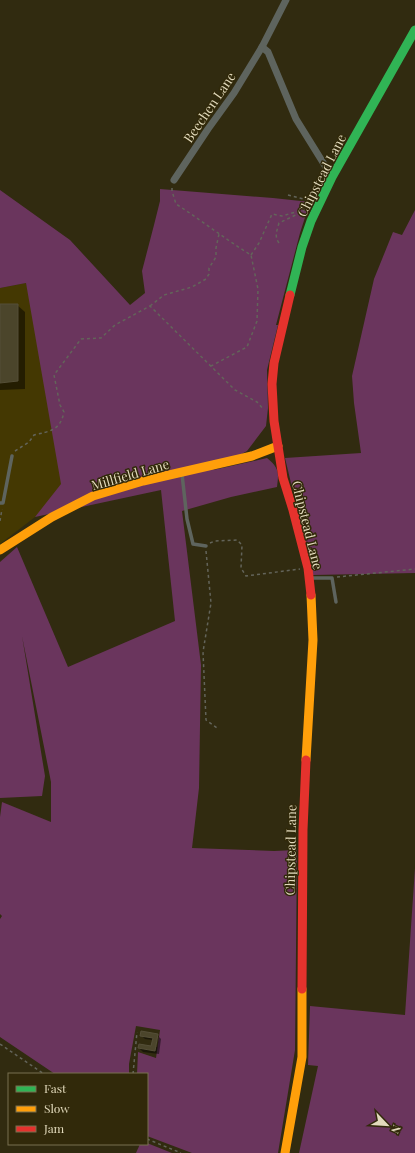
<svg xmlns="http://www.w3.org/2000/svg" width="415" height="1153" viewBox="0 0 415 1153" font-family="'Playfair Display',serif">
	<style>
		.built { fill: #443802 }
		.green { fill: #6a355d }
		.shadow { fill: #0007; fill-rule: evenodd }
		.building { fill: #4b452b; stroke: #554f38 }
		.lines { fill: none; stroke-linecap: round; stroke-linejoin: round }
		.path { stroke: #63645a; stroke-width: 1.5; stroke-dasharray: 3 3; stroke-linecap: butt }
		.lane { stroke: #5e645e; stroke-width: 3.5 }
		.street { stroke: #5e645e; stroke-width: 7 }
		.fast { stroke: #30b455; stroke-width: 9 }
		.slow { stroke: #ff9f0a; stroke-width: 9 }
		.jam { stroke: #e5322d; stroke-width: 9 }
		.labels { text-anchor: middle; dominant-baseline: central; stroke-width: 3; stroke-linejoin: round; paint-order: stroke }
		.street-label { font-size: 13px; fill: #e2dabc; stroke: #31290a }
	</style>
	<rect width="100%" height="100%" fill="#312b10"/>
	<polygon class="built" points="26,283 78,494 35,517 0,544 0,288"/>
	<g class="green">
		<path d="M 160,189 L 273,198 L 310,202 L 300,233 L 276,325 L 278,325 L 267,370 L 268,408 L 266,426 L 247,451 L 213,470 L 267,458 C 279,468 279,472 277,487 L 231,497 L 182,511 L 201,665 L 199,788 L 192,848 L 274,851 L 297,850 L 295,1050 L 278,1153 L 192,1153 L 147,1136 L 147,1074 L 137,1074 L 138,1052 L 156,1058 L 160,1030 L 136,1026 L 129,1064 L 129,1074 L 55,1074 L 0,1037 L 0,919 L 2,916 L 0,914 L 0,817 L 2,802 L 51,822 L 51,782 L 22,636 L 45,776 L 42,796 L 0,798 L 0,562 L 17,547 L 68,667 L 175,621 L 161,490 L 35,517 L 61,484 L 26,283 L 0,288 L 0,190 L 70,240 L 130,305 L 145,293 L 142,271 L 154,225 L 160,201 Z"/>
		<polygon points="415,210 415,573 313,575 285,458 361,453 354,403 352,376 374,279 393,232 402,235"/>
		<polygon points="415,868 415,1153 299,1153 318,1066 308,1065 310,1006 405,1015"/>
		<polygon points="147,1143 172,1153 136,1153 140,1144"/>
	</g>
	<g class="shadow">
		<polygon points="0,305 17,305 25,312 25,389 0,390"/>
		<path d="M 141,1035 L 157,1035 L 161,1039 L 159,1054 L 143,1052 L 139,1048 L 152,1047 L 153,1040 L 145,1039 ZM 157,1037 L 159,1037 L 157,1047 L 155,1047 Z"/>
	</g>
	<g class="building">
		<polygon points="0,304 18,304 18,381 0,383"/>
		<polygon points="141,1031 158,1034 155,1051 138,1048 139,1044 151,1046 153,1038 140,1036"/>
	</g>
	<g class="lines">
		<g class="path">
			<path d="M 172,188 L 172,191 L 176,204 C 201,220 225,239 251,255 L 258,289 L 257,321 L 247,347 L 211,366"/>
			<polyline points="288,195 311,201"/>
			<path d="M 279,243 C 274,236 277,231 279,223 L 304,211"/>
			<polyline points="251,255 259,243 272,214 282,216 306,209"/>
			<polyline points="150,306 164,295 192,287 206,279 209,274 209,268 216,257 216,248 219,234"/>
			<path d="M 15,451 L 29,442 L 34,435 C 50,431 60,431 64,412 L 60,405 L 54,375 L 81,339 L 101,338 L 115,325 L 150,306 L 235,390 L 257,402 L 264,410"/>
			<polyline points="0,521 2,509"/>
			<polyline points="210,543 215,541 237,540 242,545 241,568 246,576 300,569"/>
			<polyline points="206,551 211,603 203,652 206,720 217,728"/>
			<polyline points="337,577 415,569"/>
			<polyline points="0,1044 44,1074"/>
			<polyline points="133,1074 137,1032"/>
			<polyline points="147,1139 181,1153"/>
		</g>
		<g class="lane">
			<polyline points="182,474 187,519 193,544 206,546"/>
			<polyline points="0,503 3,503 12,456"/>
			<polyline points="310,578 332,578 336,602"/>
		</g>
		<g class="street">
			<polyline points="262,47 268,52 296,119 332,177"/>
			<polyline points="174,180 208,129 234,93 262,47 286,0"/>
		</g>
		<polyline class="fast" points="290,295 302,247 311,221 332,177 415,30"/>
		<g class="slow">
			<polyline points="0,550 52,517 93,496 143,481 252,456 278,446"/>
			<polyline points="306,760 313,640 311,595"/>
			<polyline points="285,1153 302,1057 302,989"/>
		</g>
		<g class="jam">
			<polyline points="290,295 274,363 272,384 274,421 283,478 293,510 308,568 311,595"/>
			<polyline points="302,989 303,830 306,760"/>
		</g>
	</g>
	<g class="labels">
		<g class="street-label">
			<text transform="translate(209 107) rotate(-56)">Beechen Lane</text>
			<text transform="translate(321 175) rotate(-63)">Chipstead Lane</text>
			<text transform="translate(130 474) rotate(-16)">Millfield Lane</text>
			<text transform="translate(308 525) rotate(76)">Chipstead Lane</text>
			<text transform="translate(290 850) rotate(-89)">Chipstead Lane</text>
		</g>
	</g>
	<rect x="8" y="1073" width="140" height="72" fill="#31290a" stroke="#787051"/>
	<rect x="16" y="1086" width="20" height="6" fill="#30b455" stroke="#787051"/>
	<text x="44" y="1093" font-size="12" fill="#e2dabc">Fast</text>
	<rect x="16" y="1106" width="20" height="6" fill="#ff9f0a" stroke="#787051"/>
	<text x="44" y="1113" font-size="12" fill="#e2dabc">Slow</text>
	<rect x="16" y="1126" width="20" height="6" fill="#e5322d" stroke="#787051"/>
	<text x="44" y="1133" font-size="12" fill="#e2dabc">Jam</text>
	<g transform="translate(387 1125) rotate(115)" stroke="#31290a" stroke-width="3" paint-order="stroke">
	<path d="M0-3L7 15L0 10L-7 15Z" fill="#e2dabc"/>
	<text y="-6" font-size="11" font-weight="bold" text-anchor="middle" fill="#e2dabc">N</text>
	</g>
</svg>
